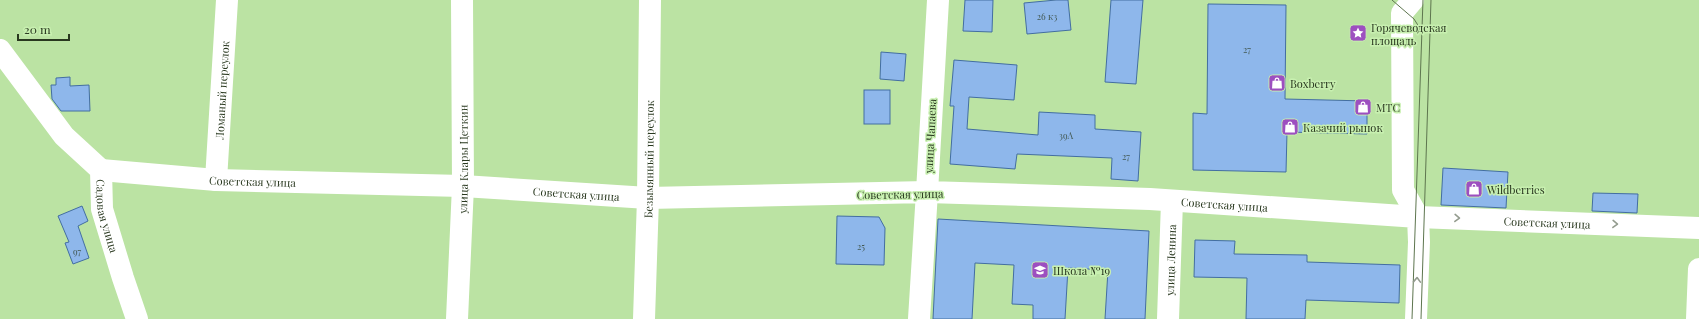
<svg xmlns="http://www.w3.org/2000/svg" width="1699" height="319" viewBox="0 0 1699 319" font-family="'Playfair Display',serif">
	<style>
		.building { fill: #8eb7eb; stroke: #436ea1 }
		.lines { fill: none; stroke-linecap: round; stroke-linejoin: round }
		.minor { stroke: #fff; stroke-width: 22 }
		.major { stroke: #fff; stroke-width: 22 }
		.tram { stroke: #5d754e; stroke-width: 1 }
		.oneway { stroke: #949c8f }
		.labels { text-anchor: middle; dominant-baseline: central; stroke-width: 3; stroke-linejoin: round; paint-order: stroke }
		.number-label { font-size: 9px; fill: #425852 }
		.poi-label { font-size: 11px; fill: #29381f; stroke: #c8f0b0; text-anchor: start }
		.street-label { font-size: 11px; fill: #29381f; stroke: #c8f0b0 }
	</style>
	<rect width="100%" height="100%" fill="#bbe3a3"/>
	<g class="building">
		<polygon points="965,0 993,0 992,32 963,31"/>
		<polygon points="1056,0 1068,0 1071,30 1027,34 1024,3"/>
		<polygon points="1111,0 1143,0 1136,84 1105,82"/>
		<polygon points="1208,4 1286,5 1285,99 1367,101 1367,134 1287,132 1286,172 1193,170 1193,113 1207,114"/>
		<polygon points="881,52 906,54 904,81 880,79"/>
		<polygon points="954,60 1017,65 1014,100 969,97 967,129 1038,135 1039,112 1095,115 1095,129 1141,132 1138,181 1111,179 1112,158 1017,154 1015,169 950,164 954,106 950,106"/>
		<polygon points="70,77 70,86 89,85 90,111 61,111 52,99 51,85 56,85 56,78"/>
		<rect x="864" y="90" width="26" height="34"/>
		<polygon points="1443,168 1508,172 1506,208 1441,205"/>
		<polygon points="1593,193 1638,194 1637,213 1592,211"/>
		<polygon points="82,206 88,221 78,226 89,258 73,264 65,243 69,242 58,216"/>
		<polygon points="837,216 879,217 885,228 884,265 836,264"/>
		<polygon points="938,219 1149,231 1145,319 1105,319 1108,270 1068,268 1065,319 1033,319 1033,305 1012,304 1014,265 975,263 972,319 933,319"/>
		<polygon points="1195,240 1235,241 1234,254 1307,255 1307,262 1400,265 1399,303 1306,300 1305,319 1246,319 1247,278 1194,277"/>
	</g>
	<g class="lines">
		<g class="minor">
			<path id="s1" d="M 1413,0 L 1402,13 L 1403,190 L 1418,217 L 1699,228"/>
			<path id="s2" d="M 0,50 L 64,136 L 101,170 L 102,209 L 123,278 L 137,319"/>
			<path id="s3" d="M 101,170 L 216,180 L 463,186 L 648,198 L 927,192 L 919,319"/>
			<path id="s4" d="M 216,180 L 227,0"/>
			<path id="s5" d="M 457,319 L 463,186 L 462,0"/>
			<path id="s6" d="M 644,319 L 648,198 L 650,0"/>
			<polyline points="1697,319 1699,269"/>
		</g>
		<g class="major">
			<path id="s7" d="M 938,0 L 927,192 L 1150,199 L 1418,217 L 1419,242 L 1416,319"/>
			<path id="s8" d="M 1168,319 L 1172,201"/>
		</g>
		<g class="tram">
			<polyline points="1392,0 1414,19 1421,30"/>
			<polyline points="1412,319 1423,0"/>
			<polyline points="1421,319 1431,0"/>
		</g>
	</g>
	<defs><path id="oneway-chevron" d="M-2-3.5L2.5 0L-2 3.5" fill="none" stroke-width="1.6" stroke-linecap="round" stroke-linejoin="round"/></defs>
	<g class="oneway">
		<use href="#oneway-chevron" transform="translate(1457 218) rotate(2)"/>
		<use href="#oneway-chevron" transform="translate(1615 224) rotate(2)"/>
		<use href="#oneway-chevron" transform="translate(1417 280) rotate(-88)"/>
	</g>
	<defs>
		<g id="sight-square" transform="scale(0.9)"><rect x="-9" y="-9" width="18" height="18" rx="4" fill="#9d4fc0" stroke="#c8f0b0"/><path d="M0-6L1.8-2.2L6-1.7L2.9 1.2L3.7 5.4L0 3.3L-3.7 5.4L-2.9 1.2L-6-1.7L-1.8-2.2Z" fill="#fff"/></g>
		<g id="shop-square" transform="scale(0.9)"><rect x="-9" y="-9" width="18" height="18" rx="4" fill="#9d4fc0" stroke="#c8f0b0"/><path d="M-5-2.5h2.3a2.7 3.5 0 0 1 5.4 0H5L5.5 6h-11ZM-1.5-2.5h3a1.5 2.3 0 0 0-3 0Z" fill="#fff"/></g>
		<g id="school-square" transform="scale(0.9)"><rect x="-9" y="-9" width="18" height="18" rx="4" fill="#9d4fc0" stroke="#c8f0b0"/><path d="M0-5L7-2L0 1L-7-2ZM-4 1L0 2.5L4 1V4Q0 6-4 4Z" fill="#fff"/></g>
	</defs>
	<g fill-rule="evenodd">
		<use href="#sight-square" x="1358" y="33"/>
		<use href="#shop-square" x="1277" y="83"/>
		<use href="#shop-square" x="1363" y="107"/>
		<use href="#shop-square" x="1290" y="127"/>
		<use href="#shop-square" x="1474" y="189"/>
		<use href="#school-square" x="1040" y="270"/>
	</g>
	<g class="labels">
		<g class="number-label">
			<text x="1047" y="16">26 к3</text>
			<text x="1247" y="49">27</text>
			<text x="1066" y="135">39А</text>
			<text x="1126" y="156">27</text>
			<text x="861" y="246">25</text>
			<text x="77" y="251">97</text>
		</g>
		<g class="poi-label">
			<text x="1371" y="27">Горячеводская<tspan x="1371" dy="13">площадь</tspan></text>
			<text x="1290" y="83">Boxberry</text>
			<text x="1376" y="107">МТС</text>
			<text x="1303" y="127">Казачий рынок</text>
			<text x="1487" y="189">Wildberries</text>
			<text x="1053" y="270">Школа №19</text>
		</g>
		<g class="street-label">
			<text stroke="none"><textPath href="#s4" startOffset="90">Ломаный переулок</textPath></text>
			<text transform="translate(930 136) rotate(-87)">улица Чапаева</text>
			<text stroke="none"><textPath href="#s5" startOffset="160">улица Клары Цеткин</textPath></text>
			<text stroke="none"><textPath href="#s6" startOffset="160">Безымянный переулок</textPath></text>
			<text stroke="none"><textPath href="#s3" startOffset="152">Советская улица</textPath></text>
			<text stroke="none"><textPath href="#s3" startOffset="476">Советская улица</textPath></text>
			<text transform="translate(900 194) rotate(-1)">Советская улица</text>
			<text stroke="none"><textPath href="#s7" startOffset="490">Советская улица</textPath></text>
			<text stroke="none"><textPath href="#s2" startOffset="204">Садовая улица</textPath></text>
			<text stroke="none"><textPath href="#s1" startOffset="354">Советская улица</textPath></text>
			<text stroke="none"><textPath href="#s8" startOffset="59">улица Ленина</textPath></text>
		</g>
	</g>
	<path d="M18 34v6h51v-6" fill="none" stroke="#29381f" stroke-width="2"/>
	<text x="24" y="34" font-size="12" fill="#29381f" stroke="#c8f0b0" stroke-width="3" paint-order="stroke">20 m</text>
</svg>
